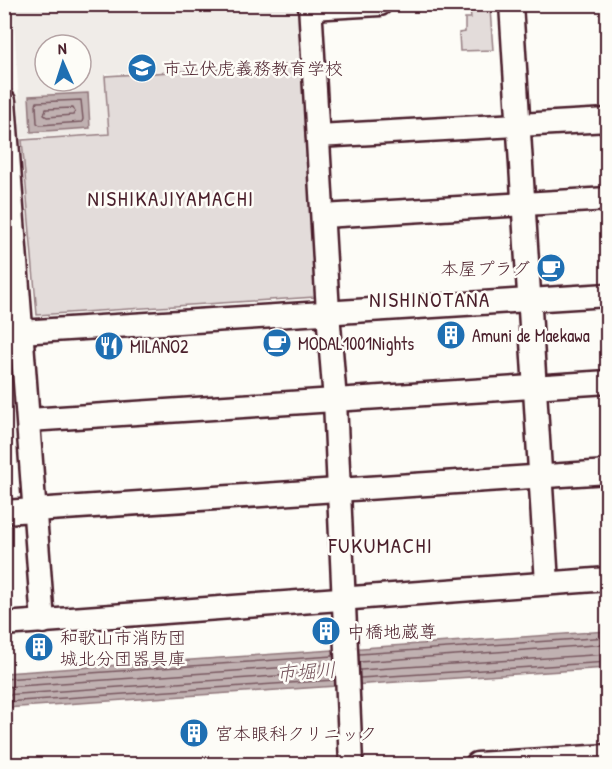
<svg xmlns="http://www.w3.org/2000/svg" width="612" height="769" viewBox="0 0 612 769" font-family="'Patrick Hand','Klee One',sans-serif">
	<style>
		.built { fill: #f0ece8; fill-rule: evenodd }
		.green { fill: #e3dcda; stroke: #967e82; stroke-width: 1.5 }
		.water { fill: #c0b1b1; stroke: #91777b; stroke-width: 1.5 }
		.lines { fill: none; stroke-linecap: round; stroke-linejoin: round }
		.shore { stroke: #795961; stroke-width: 1.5 }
		.minor-casing { stroke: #4a1f2b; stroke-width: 27 }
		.minor { stroke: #fdfcf7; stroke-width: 22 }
		.labels { text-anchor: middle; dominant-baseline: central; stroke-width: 5; stroke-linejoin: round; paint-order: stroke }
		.poi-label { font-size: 18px; fill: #4a1f2b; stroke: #fdfcf7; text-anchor: start }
		.water-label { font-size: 20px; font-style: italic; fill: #73525a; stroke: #fdfcf7 }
		.quarter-label { font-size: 21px; letter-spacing: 1.5px; fill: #4a1f2b; stroke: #fdfcf7 }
	</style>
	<rect width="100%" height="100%" fill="#fdfcf7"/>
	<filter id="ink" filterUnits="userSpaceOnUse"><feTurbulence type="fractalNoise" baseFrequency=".0167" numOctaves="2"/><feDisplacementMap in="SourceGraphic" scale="12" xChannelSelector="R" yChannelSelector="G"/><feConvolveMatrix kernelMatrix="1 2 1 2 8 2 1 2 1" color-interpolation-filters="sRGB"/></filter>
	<g filter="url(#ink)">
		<path class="built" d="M 13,5 L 298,5 L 302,63 L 105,74 L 108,133 L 21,138 ZM 45,45 L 81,45 L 81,81 L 45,81 Z"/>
		<g class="green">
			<polygon points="490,9 493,50 460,51 459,33 465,32 465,18 471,18 470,10"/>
			<polygon points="302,64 315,297 37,315 22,140 109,134 105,76"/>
		</g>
		<g class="water">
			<polygon points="88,93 90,128 31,132 29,96"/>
			<polygon points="607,631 607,668 5,708 5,673"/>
		</g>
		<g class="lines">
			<g class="shore">
				<polygon points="81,100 83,119 82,122 40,125 37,123 36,105 37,102"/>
				<polygon points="73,108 75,112 73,115 47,117 44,115 46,109"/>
				<polyline points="359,654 608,637"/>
				<polyline points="359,662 608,644"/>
				<polyline points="360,670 608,654"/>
				<polyline points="360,678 608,662"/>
				<polyline points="4,679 333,656"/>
				<polyline points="4,687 334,664"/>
				<polyline points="4,695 334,672"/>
				<polyline points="4,702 335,680"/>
			</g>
			<g class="minor-casing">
				<g id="minor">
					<polyline points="310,4 328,312 335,401 351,764"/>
					<polyline points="511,4 547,583"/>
					<polyline points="311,8 380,4"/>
					<polyline points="4,101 43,622"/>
					<polyline points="318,136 608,120"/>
					<polyline points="323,216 608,199"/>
					<polyline points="4,333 608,295"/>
					<polyline points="29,420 608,382"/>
					<polyline points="4,512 608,472"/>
					<polyline points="4,624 608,579"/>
					<polyline points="477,764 608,756"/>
				</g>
			</g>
			<use href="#minor" class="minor"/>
		</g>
	</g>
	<defs>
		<g id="school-disc" transform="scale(1.5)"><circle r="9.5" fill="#1f6fb2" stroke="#fdfcf7"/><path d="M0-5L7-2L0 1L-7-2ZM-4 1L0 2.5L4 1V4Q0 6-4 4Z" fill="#fff"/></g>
		<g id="cafe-disc" transform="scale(1.5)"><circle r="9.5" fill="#1f6fb2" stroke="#fdfcf7"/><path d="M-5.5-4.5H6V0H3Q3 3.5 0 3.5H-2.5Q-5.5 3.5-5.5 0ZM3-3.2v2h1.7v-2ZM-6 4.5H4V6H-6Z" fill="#fff"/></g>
		<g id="building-disc" transform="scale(1.5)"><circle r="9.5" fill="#1f6fb2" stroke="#fdfcf7"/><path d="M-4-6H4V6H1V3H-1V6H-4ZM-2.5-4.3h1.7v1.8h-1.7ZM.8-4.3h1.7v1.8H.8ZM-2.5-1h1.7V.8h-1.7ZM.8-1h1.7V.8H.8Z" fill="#fff"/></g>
		<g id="restaurant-disc" transform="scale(1.5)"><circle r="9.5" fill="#1f6fb2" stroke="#fdfcf7"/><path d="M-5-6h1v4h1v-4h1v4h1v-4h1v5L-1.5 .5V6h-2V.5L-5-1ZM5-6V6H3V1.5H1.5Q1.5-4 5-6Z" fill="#fff"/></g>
	</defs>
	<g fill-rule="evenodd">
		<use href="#school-disc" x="142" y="68"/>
		<use href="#cafe-disc" x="551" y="268"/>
		<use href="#building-disc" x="451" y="335"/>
		<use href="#cafe-disc" x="277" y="343"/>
		<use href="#restaurant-disc" x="109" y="346"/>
		<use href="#building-disc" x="326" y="631"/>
		<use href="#building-disc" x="39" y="647"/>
		<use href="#building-disc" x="194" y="733"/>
	</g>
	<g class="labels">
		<g class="poi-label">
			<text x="163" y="68">市立伏虎義務教育学校</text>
			<text x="530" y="268" text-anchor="end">本屋プラグ</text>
			<text x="472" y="335">Amuni de Maekawa</text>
			<text x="298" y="343">MODAL1001Nights</text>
			<text x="130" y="346">MILANO2</text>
			<text x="347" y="631">中橋地蔵尊</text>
			<text x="60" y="637">和歌山市消防団<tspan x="60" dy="21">城北分団器具庫</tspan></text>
			<text x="215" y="733">宮本眼科クリニック</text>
		</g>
		<g class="water-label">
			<text transform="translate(306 671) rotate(-4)">市堀川</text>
		</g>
		<g class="quarter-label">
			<text x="171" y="198">NISHIKAJIYAMACHI</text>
			<text x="430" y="299">NISHINOTANA</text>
			<text x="381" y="545">FUKUMACHI</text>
		</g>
	</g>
	<rect width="612" height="769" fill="none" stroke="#fdfcf7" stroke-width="24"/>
	<rect x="12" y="12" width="588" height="745" fill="none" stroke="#4a1f2b" stroke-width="2" filter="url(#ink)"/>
	<g transform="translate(63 63) rotate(357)"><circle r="28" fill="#fdfcf7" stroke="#b5a4a5" stroke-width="1.5"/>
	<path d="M0-4.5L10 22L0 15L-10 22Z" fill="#1f6fb2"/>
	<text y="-9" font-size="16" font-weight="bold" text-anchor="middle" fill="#4a1f2b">N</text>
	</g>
</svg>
